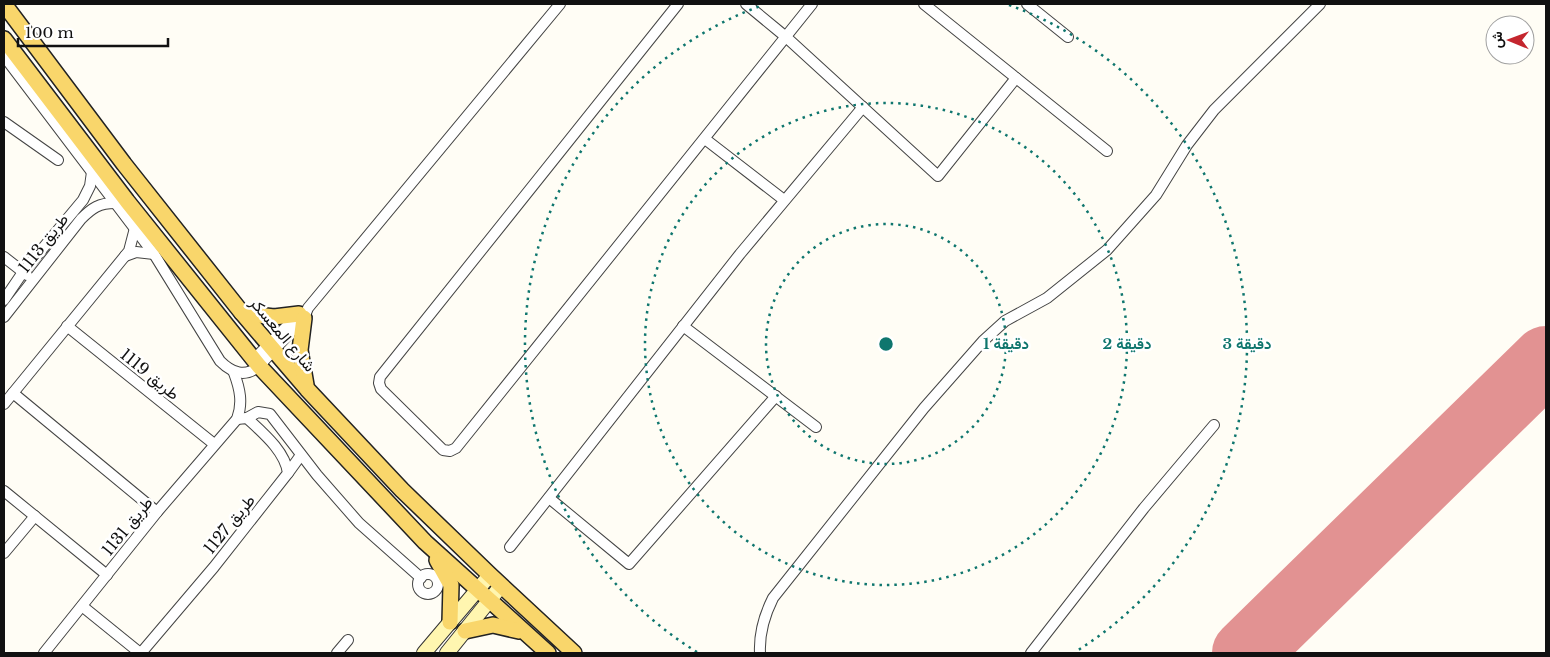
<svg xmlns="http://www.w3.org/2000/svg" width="1550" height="657" viewBox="0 0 1550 657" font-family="'Libre Baskerville',Vazirmatn,serif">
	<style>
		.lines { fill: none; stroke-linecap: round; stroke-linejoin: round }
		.runway { stroke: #e29292; stroke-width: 68 }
		.street-casing { stroke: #444; stroke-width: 12 }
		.secondary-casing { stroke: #333; stroke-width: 16 }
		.primary-casing { stroke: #222; stroke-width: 18 }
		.street { stroke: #fff; stroke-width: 10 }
		.secondary { stroke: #fff6b0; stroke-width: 14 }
		.primary { stroke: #f9d66b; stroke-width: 15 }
		.ring { fill: none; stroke: #0f766e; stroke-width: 2.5; stroke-dasharray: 2.5 5 }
		.labels { text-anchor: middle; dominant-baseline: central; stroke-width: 5; stroke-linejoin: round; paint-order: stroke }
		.street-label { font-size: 16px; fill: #111; stroke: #fff }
		.centre { fill: #0f766e; stroke: #fff; stroke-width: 2.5 }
		.ring-label { font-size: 15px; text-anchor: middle; font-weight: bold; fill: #0f766e; stroke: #fff; stroke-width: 5; stroke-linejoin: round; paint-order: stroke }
	</style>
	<rect width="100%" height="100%" fill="#fffdf5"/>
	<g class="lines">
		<polyline class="runway" points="1246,653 1546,360"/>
		<g class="street-casing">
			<g id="street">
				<polyline points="678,4 380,377 379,383 381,389 443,450 450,451 456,448 812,4"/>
				<polyline points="746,4 786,37 938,176 1016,78"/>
				<polyline points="924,4 1107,151"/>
				<polyline points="1027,4 1068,37"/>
				<path d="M 4,56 L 154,254 L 220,361 C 232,373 245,378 259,366 L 304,318 L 308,308 L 560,4"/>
				<polyline points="4,122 58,160"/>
				<polyline points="705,139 784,200"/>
				<polyline points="125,256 136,252 154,254"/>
				<polyline points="4,257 27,275"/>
				<polyline points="4,300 23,272 83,200 90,186 92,172"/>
				<path d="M 4,317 L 81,219 C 92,208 99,203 115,203"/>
				<polyline points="67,326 214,444"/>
				<polyline points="683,326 816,427"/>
				<polyline points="254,359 299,314"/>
				<polyline points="13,393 157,512"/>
				<polyline points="4,404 129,251 135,228"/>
				<polyline points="247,418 258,412 270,414 317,475 359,523 421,578"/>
				<polyline points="288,473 301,455"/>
				<polyline points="4,491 107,575"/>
				<polyline points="549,498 629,564 776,396"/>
				<polyline points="510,547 740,254 863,107"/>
				<polyline points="4,553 35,516"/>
				<circle cx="428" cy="584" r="10"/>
				<polyline points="82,606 140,653"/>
				<path d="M 44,653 L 157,512 L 237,419 C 243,403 240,389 234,373"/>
				<path d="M 141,653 L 214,567 L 288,473 C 285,451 263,433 247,418 L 237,419"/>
				<polyline points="337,653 348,640"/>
				<path d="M 760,653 C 759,633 764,616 773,598 L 924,408 L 983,341 L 1005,321 L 1047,298 L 1107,250 L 1156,195 L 1187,145 L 1214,110 L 1320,4"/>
				<polyline points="1031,653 1144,508 1214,425"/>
			</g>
		</g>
		<g class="secondary-casing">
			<g id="secondary">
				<polyline points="424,653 490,575"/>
				<polyline points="447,653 501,586"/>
			</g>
		</g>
		<g class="primary-casing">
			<g id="primary">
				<polyline points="4,4 124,164 242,313 307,389 402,490 490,575 574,653"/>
				<polyline points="4,39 127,201 259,366 425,542 548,653"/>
				<polyline points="242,313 274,317 299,314"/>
				<polyline points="304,318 300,350 306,385"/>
				<polyline points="437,560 451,585 450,622"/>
				<polyline points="465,631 493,625 519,631"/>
			</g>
		</g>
		<use href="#street" class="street"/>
		<use href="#secondary" class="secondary"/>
		<use href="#primary" class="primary"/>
	</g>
	<g class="ring">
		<circle cx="886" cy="344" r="120"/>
		<circle cx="886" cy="344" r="241"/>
		<path d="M697 652A361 361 0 0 1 763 5M1009 5A361 361 0 0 1 1075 652"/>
	</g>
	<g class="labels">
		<g class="street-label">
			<text transform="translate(43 243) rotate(-52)">طريق 1113</text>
			<text transform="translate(283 334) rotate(50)">شارع المعسكر</text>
			<text transform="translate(150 374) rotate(39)">طريق 1119</text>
			<text transform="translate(229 524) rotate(-51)">طريق 1127</text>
			<text transform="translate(127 526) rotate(-51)">طريق 1131</text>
		</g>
	</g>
	<circle cx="886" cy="344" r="8" class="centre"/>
	<g class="ring-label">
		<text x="1006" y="349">1 دقيقة</text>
		<text x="1127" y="349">2 دقيقة</text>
		<text x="1247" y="349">3 دقيقة</text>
	</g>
	<rect width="1550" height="657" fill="none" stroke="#111111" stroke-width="10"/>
	<g transform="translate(1510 40) rotate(271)"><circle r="24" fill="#ffffff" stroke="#a0a0a0"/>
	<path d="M0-4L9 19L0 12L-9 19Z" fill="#c4262e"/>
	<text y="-8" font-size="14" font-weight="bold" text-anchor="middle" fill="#111111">ش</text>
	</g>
	<path d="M18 38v8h150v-8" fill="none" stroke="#111111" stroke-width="2.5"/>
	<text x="25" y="38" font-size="15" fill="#111111" stroke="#ffffff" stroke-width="4" paint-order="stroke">100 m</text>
</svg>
